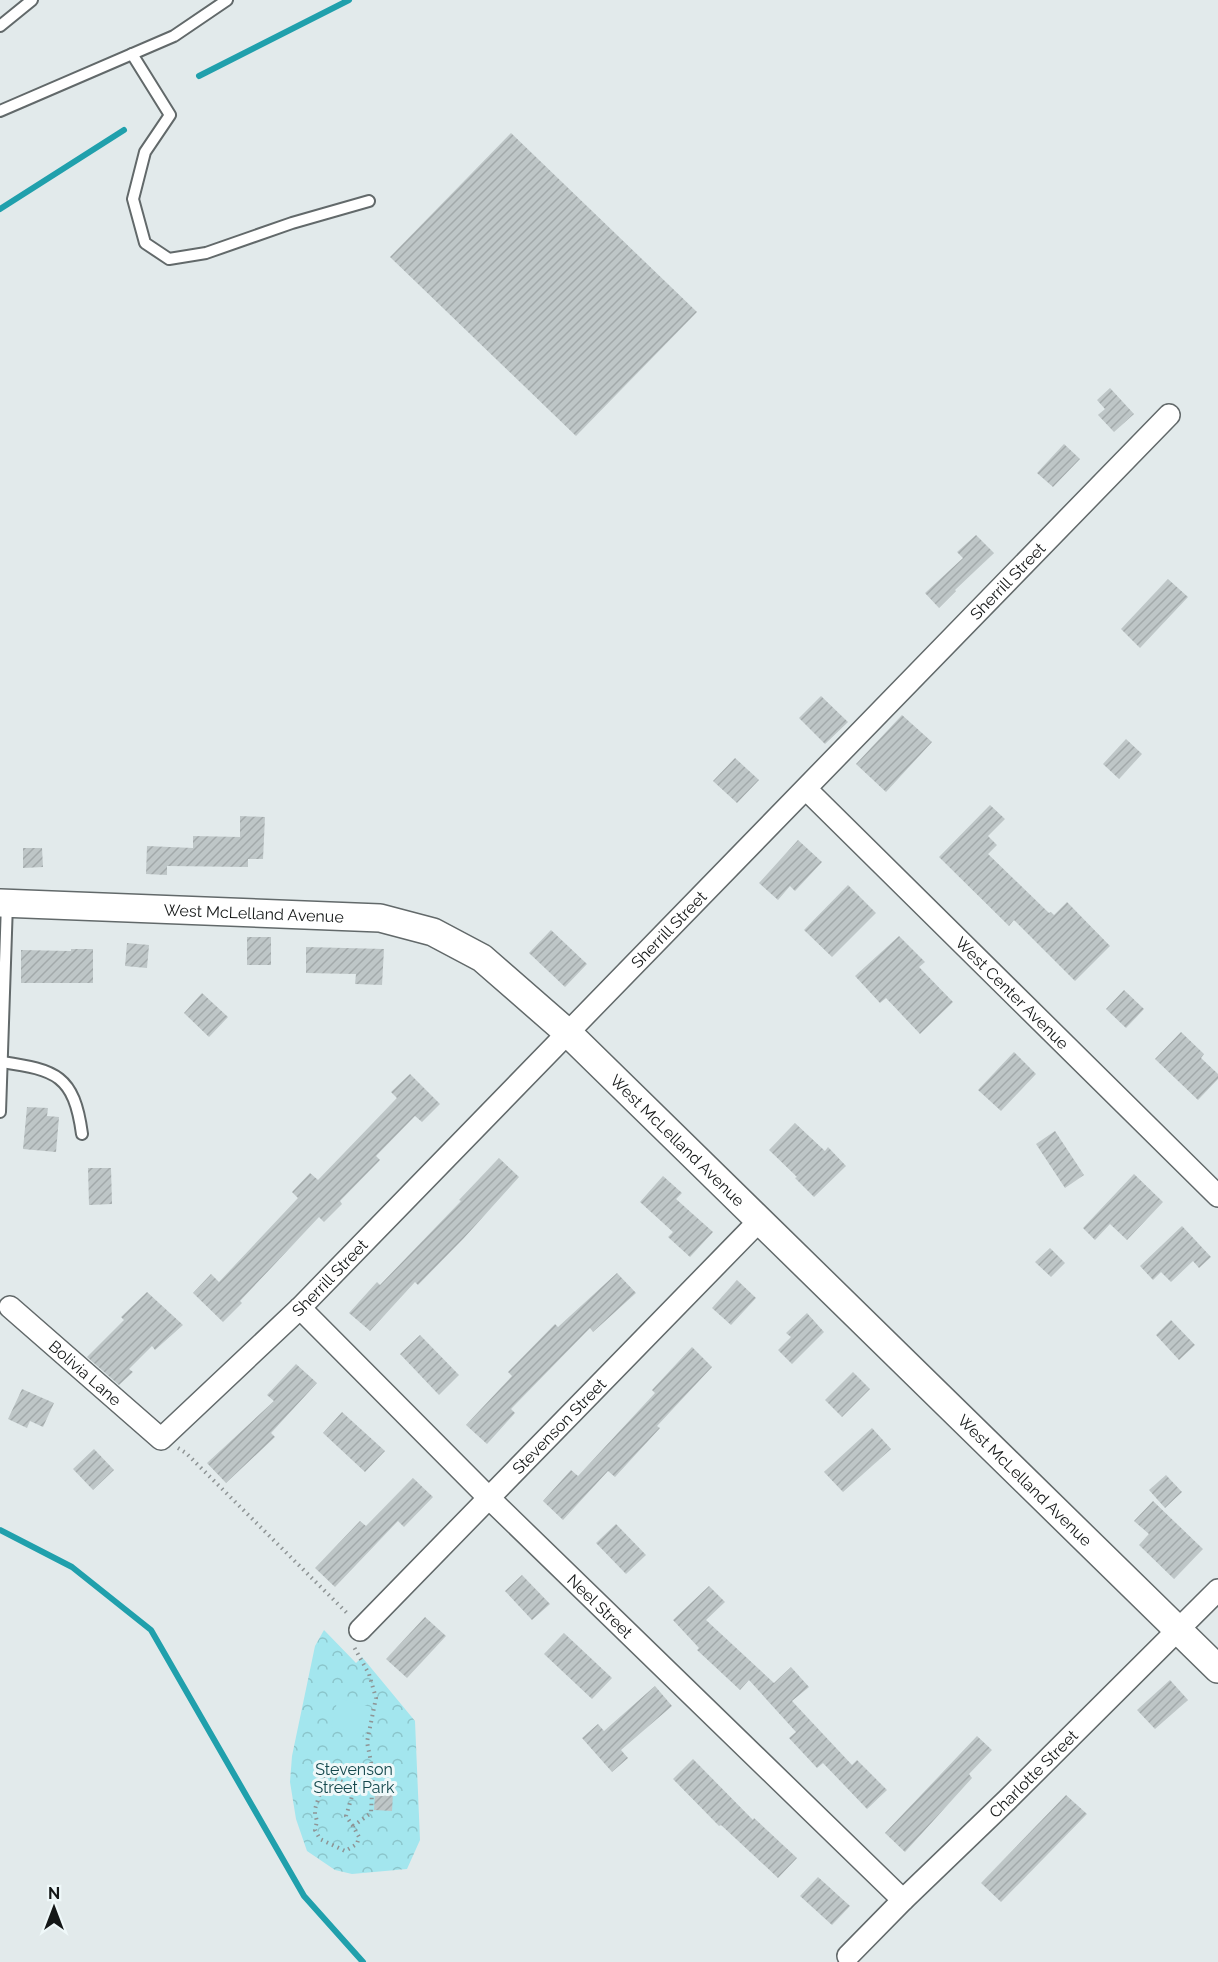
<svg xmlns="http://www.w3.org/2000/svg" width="1218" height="1962" viewBox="0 0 1218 1962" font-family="Raleway,sans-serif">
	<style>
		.park { fill: url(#park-crowns) }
		.pitch { fill: #a3e6ee }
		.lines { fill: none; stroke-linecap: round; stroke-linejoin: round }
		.stream { stroke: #20a0ac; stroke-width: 6 }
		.building { fill: url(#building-hatch) }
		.service-casing { stroke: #62696a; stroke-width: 14 }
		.minor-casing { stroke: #62696a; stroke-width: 24 }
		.tertiary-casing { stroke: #62696a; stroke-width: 30 }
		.path { stroke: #8e9495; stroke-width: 4; stroke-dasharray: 1.5 4.5; stroke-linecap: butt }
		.service { stroke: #fff; stroke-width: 10 }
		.minor { stroke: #fff; stroke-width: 21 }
		.tertiary { stroke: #fff; stroke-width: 27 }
		.labels { text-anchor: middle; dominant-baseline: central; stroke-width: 6; stroke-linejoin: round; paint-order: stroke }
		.street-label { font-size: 16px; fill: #141717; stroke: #eff8f9 }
		.park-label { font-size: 16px; fill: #13474c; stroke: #eff8f9 }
	</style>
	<defs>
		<pattern id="park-crowns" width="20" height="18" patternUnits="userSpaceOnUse" patternTransform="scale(1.5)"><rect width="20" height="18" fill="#a3e6ee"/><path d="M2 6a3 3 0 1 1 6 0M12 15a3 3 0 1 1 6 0" fill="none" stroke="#8bc5cb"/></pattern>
		<pattern id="building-hatch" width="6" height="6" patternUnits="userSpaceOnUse" patternTransform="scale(1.5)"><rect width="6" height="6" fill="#bec6c7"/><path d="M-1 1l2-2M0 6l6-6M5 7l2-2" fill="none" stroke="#a2a9aa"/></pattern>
	</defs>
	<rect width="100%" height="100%" fill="#e2eaeb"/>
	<polygon class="park" points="324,1630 356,1663 362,1657 415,1721 420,1840 407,1869 352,1874 335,1870 307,1851 296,1819 290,1782 292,1756 315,1646"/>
	<polygon class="pitch" points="338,1698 371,1707 365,1735 331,1727"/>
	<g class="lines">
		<g class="stream">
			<polyline points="199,76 349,0"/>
			<polyline points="0,209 124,130"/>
			<polyline points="0,1530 72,1567 151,1630 304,1896 363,1962"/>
		</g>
	</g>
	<g class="building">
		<polygon points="511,133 697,312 576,436 390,257"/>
		<polygon points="1110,388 1134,414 1114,432 1098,415 1105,409 1097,400"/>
		<polygon points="1064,444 1080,459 1053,487 1037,473"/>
		<polygon points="976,535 994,553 955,590 956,591 939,608 925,593 963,558 957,552"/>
		<polygon points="1168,579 1188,597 1140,648 1121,629"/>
		<polygon points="821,696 848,722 825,744 799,718"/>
		<polygon points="902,715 932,742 886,792 856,764"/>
		<polygon points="1126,739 1142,754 1119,779 1103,764"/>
		<polygon points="735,758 759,780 737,803 713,781"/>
		<polygon points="990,805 1005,819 988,836 997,845 988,854 1049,913 1051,912 1054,915 1067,902 1110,946 1075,981 1014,920 1009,926 939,857"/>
		<polygon points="240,816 265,817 263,859 248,859 248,867 167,866 167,875 146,874 147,846 193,848 193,836 240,837"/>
		<polygon points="798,840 822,862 795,891 790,886 778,900 759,883"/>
		<polygon points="23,848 42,848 43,867 23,868"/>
		<polygon points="848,885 876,913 832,957 804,930"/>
		<polygon points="551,930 587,964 565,987 529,953"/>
		<polygon points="899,936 925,962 919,967 953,1002 920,1034 886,998 880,1003 855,976"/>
		<rect x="247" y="937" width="24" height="28"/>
		<polygon points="127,943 149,945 147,968 125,966"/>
		<polygon points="306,947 384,949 382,985 355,984 356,974 306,973"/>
		<polygon points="71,949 93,949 93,983 21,983 21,950 71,951"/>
		<polygon points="1124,990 1144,1009 1126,1028 1106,1009"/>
		<polygon points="202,993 228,1017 209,1037 184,1013"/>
		<polygon points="1181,1032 1204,1054 1201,1058 1218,1074 1218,1079 1198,1100 1155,1059"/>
		<polygon points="1014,1052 1036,1074 1001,1111 978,1090"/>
		<polygon points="410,1074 440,1104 422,1122 415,1116 376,1156 380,1160 340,1201 342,1204 324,1222 319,1217 240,1301 242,1303 223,1322 193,1293 211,1274 219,1282 298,1198 292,1192 310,1173 318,1180 397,1098 391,1092"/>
		<polygon points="27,1107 48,1108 47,1116 59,1117 56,1152 23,1149"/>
		<polygon points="795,1123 825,1151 828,1147 846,1166 814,1197 795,1178 797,1177 769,1150"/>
		<polygon points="1055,1131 1084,1175 1065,1188 1036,1144"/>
		<polygon points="499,1158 519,1177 464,1238 418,1285 415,1282 370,1331 349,1313 377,1282 380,1285 461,1201 459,1200"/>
		<polygon points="88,1168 111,1168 112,1204 89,1205"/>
		<polygon points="1134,1174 1163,1202 1127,1240 1110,1224 1095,1240 1083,1228"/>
		<polygon points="663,1176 682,1193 676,1199 713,1232 690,1257 668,1237 673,1232 640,1202"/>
		<polygon points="1182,1226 1211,1257 1199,1268 1193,1261 1171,1282 1161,1272 1153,1280 1140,1266"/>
		<polygon points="1050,1248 1065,1263 1051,1277 1035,1262"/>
		<polygon points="617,1273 636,1293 593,1332 590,1328 511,1409 515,1413 487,1444 466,1425 512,1376 508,1372 555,1324 558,1327"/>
		<polygon points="737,1280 756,1298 731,1325 712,1308"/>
		<polygon points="147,1292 183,1325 155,1350 152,1346 129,1369 133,1372 119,1385 87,1357 124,1320 121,1317"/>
		<polygon points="807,1313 824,1332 792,1364 778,1350 791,1337 786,1333"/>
		<polygon points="1171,1320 1195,1345 1179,1360 1156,1335"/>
		<polygon points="420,1335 459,1375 439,1395 400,1354"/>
		<polygon points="692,1347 712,1367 657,1426 660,1428 615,1477 608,1471 563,1520 543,1501 571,1470 578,1476 655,1393 652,1390"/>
		<polygon points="296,1364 317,1383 271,1433 275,1437 226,1483 207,1463 274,1401 267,1395"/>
		<polygon points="853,1372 870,1389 842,1417 825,1400"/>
		<polygon points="22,1389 54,1403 43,1427 30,1421 27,1428 8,1419"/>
		<polygon points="342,1412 385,1451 365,1472 323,1433"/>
		<polygon points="872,1428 891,1449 843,1492 824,1472"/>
		<polygon points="94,1449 114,1470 93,1490 73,1469"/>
		<polygon points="1166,1475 1182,1492 1165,1508 1149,1490"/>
		<polygon points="413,1478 433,1497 404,1527 398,1521 335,1587 315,1568 360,1521 366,1526"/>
		<polygon points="1153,1501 1203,1549 1174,1579 1139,1545 1149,1534 1134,1521"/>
		<polygon points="616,1524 646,1555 626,1574 596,1543"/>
		<polygon points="522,1575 550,1604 532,1620 505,1591"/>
		<polygon points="709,1586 725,1602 706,1620 774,1683 791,1667 809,1687 792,1701 852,1765 857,1760 887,1790 867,1809 823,1763 817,1768 789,1738 796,1732 749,1680 740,1690 697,1650 699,1648 673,1620"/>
		<polygon points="425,1617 446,1636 407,1678 386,1659"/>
		<polygon points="564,1633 612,1678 592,1699 544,1654"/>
		<polygon points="1170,1680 1188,1700 1155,1729 1137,1710"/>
		<polygon points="655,1686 672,1706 621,1750 628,1758 612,1772 582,1738 598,1724 604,1731"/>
		<polygon points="977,1736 992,1750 969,1774 972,1778 905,1852 885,1833"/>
		<polygon points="693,1759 753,1820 754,1818 797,1858 778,1878 721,1825 719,1826 673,1779"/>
		<polygon points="375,1793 393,1794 392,1811 374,1810"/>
		<polygon points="1066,1795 1087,1814 1001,1902 981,1883"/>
		<polygon points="818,1877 850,1906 832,1925 800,1896"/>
	</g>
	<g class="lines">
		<g class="service-casing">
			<g id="service">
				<polyline points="0,26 32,0"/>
				<polyline points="132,54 170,115 145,152 133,199 145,243 169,259 206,253 292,223 369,201"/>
				<polyline points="0,111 174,36 227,0"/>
				<path d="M 2,1062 C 56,1070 74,1075 82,1134"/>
				<polyline points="0,1112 7,903"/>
			</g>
		</g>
		<g class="minor-casing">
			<g id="minor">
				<path id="s1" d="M 806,789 L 1218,1196"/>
				<path id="s2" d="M 10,1307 L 161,1439 L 300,1308 L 1169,415"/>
				<path id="s3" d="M 300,1308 L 489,1498 L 903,1900"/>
				<path id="s4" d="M 360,1630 L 759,1221"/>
				<path id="s5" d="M 848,1956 L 903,1900 L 1007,1800 L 1218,1590"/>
			</g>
		</g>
		<g class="tertiary-casing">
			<g id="tertiary">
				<path id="s6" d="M 0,903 L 380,918 L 433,932 L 482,958 L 568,1033 L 1218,1669"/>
			</g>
		</g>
		<g class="path">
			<polyline points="178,1448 186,1453 349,1615"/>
			<polyline points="353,1826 346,1816 353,1793 352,1786 331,1777 325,1778 315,1809 315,1814 317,1821 315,1830 320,1839 345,1851 357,1844 359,1837 353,1826 371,1813 373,1772 367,1742 376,1698 369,1674 354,1647"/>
		</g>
		<use href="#service" class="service"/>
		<use href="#minor" class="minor"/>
		<use href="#tertiary" class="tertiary"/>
	</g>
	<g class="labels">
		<g class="street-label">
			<text stroke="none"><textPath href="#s2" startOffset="1406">Sherrill Street</textPath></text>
			<text stroke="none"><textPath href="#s6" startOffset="254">West McLelland Avenue</textPath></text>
			<text stroke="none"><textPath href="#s2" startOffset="920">Sherrill Street</textPath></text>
			<text stroke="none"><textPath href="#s1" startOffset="290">West Center Avenue</textPath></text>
			<text stroke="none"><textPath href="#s6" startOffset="758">West McLelland Avenue</textPath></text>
			<text stroke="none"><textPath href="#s2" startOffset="434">Sherrill Street</textPath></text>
			<text stroke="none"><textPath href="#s2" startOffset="100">Bolivia Lane</textPath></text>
			<text stroke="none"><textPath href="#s4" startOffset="285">Stevenson Street</textPath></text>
			<text stroke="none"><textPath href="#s6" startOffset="1244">West McLelland Avenue</textPath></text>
			<text stroke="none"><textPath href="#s3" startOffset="423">Neel Street</textPath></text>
			<text stroke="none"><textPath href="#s5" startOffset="260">Charlotte Street</textPath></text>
		</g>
		<g class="park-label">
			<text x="354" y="1769">Stevenson<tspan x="354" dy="18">Street Park</tspan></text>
		</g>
	</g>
	<g transform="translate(54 1908)" stroke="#eff8f9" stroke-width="4.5" paint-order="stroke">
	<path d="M0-4.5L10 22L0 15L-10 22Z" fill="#141717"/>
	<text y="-9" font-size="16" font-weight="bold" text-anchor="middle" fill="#141717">N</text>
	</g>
</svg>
